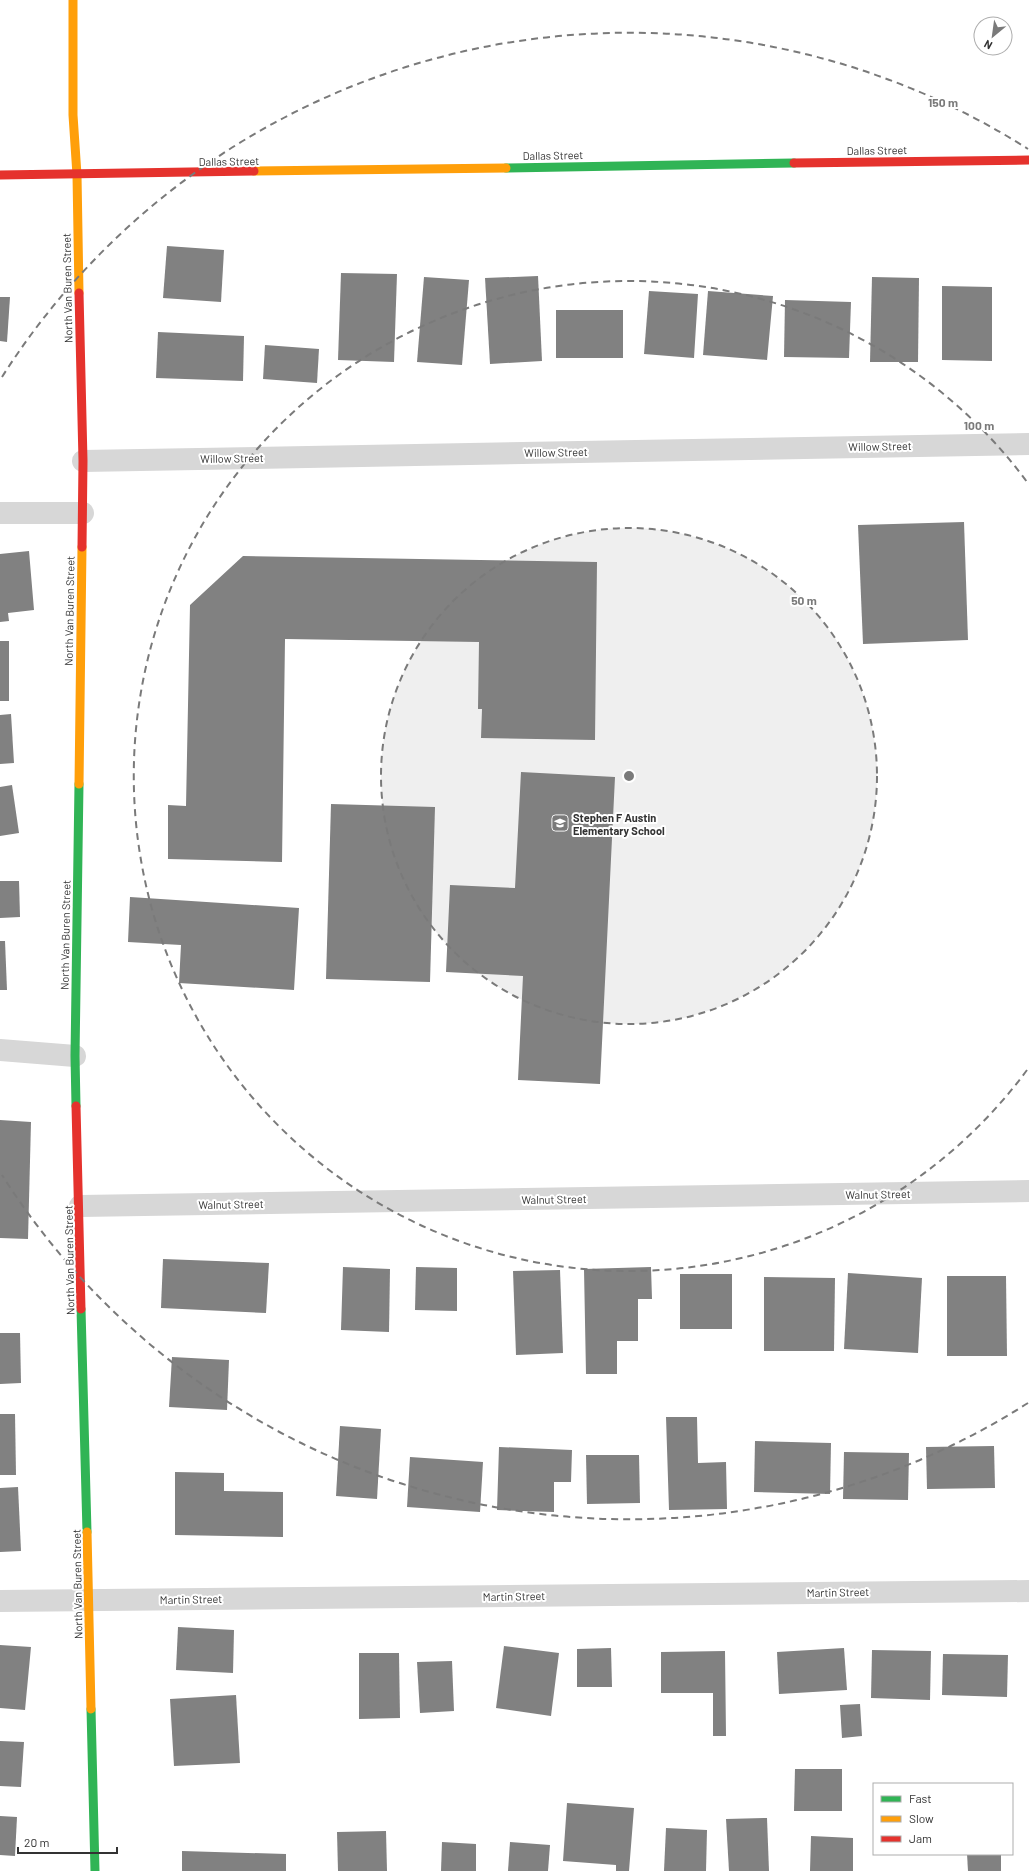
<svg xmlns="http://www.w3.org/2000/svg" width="1029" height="1871" viewBox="0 0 1029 1871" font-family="Barlow,sans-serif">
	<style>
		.building { fill: #818181 }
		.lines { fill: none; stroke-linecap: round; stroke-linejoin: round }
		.street { stroke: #d7d7d7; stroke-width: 22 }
		.fast { stroke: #30b455; stroke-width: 9 }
		.slow { stroke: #ff9f0a; stroke-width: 9 }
		.jam { stroke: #e5322d; stroke-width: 9 }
		.ring { fill: none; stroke: #7a7a7a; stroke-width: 2; stroke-dasharray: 7 5 }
		.labels { text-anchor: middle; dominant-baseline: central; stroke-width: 4; stroke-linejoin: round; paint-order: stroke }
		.street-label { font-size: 11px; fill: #333; stroke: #fff }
		.poi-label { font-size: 11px; font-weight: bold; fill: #333; stroke: #fff; text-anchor: start }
		.centre { fill: #7a7a7a; stroke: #fff; stroke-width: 2 }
		.ring-label { font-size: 12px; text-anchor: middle; font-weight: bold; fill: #7a7a7a; stroke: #fff; stroke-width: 4; stroke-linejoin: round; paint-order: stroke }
	</style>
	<rect width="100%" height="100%" fill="#fff"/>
	<g class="building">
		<polygon points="167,246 224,250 221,302 163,298"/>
		<polygon points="341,273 397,274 394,362 338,360"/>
		<polygon points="538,276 542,361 490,364 485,278"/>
		<polygon points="424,277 469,280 462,365 417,362"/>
		<polygon points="872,277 919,278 918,362 870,362"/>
		<polygon points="942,286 992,287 992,361 942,360"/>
		<polygon points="649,291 698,294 694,358 644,354"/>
		<polygon points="708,291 773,296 767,360 703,355"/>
		<polygon points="0,297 10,297 7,342 0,341"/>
		<polygon points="785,300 851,302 849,358 784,357"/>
		<rect x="556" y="310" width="67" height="48"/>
		<polygon points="158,332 244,336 243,381 156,378"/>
		<polygon points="265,345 319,349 317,383 263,379"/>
		<polygon points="964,522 968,640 863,644 858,525"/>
		<polygon points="29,551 34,610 8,613 9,621 0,622 0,554"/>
		<polygon points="243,556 597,562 595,740 481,738 482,709 478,709 479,642 285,639 282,862 168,859 168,805 186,806 190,605"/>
		<rect x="0" y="641" width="9" height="60"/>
		<polygon points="11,714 14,763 0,764 0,715"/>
		<polygon points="521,772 615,777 600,1084 518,1080 523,976 446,972 450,885 515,888"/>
		<polygon points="12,785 19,833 0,836 0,787"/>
		<polygon points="331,804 435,807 430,982 326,979"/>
		<polygon points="0,881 19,881 20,917 0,918"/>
		<polygon points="130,897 299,908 294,990 179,983 181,945 128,942"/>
		<polygon points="0,941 5,941 7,990 0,990"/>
		<polygon points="0,1120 31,1122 28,1239 0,1238"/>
		<polygon points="163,1259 269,1263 266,1313 161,1308"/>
		<polygon points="343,1267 390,1269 389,1332 341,1330"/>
		<polygon points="416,1267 457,1268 457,1311 415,1310"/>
		<polygon points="651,1267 652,1299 638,1299 638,1341 617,1341 617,1374 586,1374 584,1269"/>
		<polygon points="560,1270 563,1353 516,1355 513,1271"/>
		<polygon points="848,1273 922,1278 918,1353 844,1349"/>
		<rect x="680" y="1274" width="52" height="55"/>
		<polygon points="947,1276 1006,1276 1007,1356 947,1356"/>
		<polygon points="764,1277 835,1278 834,1351 764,1351"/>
		<polygon points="0,1333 20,1333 21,1383 0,1384"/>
		<polygon points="172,1357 229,1360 227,1410 169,1407"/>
		<polygon points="0,1414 15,1414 16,1475 0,1475"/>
		<polygon points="666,1417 697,1417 698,1463 726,1462 727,1509 669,1510"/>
		<polygon points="340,1426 381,1429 377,1499 336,1496"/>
		<polygon points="755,1441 831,1443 830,1494 754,1492"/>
		<polygon points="994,1446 995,1488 927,1489 926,1447"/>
		<polygon points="499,1447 572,1450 571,1482 554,1482 554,1512 497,1510"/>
		<polygon points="844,1452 909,1453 908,1500 843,1499"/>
		<polygon points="586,1455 639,1455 640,1503 587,1504"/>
		<polygon points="410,1457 483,1462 480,1512 407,1507"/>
		<polygon points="175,1472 224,1473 224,1491 283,1492 283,1537 175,1535"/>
		<polygon points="18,1487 21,1551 0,1552 0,1488"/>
		<polygon points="178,1627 234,1630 233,1673 176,1670"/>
		<polygon points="0,1645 31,1647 25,1710 0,1708"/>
		<polygon points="504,1646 559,1653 551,1716 496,1708"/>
		<polygon points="611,1648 612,1687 577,1687 577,1649"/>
		<polygon points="844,1648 847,1690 779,1694 777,1652"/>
		<polygon points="872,1650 931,1651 930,1700 871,1698"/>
		<polygon points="725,1651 726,1736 713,1736 713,1693 661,1693 661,1652"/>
		<polygon points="359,1653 399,1653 400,1718 359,1719"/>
		<polygon points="943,1654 1008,1655 1007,1697 942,1695"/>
		<polygon points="452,1661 454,1711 420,1713 417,1662"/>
		<polygon points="236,1695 240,1763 174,1766 170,1699"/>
		<polygon points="860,1704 862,1736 842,1738 840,1705"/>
		<polygon points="0,1741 24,1742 21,1787 0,1786"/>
		<polygon points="795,1769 842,1769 842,1811 794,1811"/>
		<polygon points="567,1803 634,1808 629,1871 616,1871 616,1865 563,1861"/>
		<polygon points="0,1816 17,1817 15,1856 0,1855"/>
		<polygon points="767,1818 769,1871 729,1871 726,1819"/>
		<polygon points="666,1828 707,1830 706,1871 664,1871"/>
		<polygon points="386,1831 387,1871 338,1871 337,1832"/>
		<polygon points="811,1836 853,1838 853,1871 810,1871"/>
		<polygon points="442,1842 476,1844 476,1871 441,1871"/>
		<polygon points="510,1842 550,1845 548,1871 508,1871"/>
		<polygon points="182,1851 286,1854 286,1871 182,1871"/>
		<polygon points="967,1854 1001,1854 1001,1871 968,1871"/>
	</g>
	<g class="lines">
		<g class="street">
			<polyline points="83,461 1029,444"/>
			<polyline points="0,513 83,513"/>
			<polyline points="0,1050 75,1056"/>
			<polyline points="80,1206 1029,1191"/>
			<polyline points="0,1601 1029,1591"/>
		</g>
		<g class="fast">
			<polyline points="506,168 794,163"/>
			<polyline points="76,1106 75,1056 79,784"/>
			<polyline points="81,1309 87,1532"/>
			<polyline points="91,1709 95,1871"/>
		</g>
		<g class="slow">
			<polyline points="73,0 73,115 77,175 79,293"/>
			<polyline points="254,171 506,168"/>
			<polyline points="79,784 82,547"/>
			<polyline points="87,1532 91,1709"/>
		</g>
		<g class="jam">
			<polyline points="794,163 1029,160"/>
			<polyline points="0,175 254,171"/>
			<polyline points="79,293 83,461 82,547"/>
			<polyline points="76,1106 81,1309"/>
		</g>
	</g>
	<circle cx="629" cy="776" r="248" fill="#7a7a7a" fill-opacity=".12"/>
	<g class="ring">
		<circle cx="629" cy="776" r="248"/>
		<path d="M1027 1070A495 495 0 1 1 1027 482"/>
		<path d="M1028 1403A743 743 0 0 1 2 1175M2 377A743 743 0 0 1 1028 149"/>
	</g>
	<defs>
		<g id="school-square" transform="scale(0.9)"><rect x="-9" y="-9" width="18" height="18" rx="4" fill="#7a7a7a" stroke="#fff"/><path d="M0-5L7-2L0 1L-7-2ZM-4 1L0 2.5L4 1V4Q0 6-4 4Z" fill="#fff"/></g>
	</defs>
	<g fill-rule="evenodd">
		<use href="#school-square" x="560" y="823"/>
	</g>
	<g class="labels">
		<g class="street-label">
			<text transform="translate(877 150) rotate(-1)">Dallas Street</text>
			<text transform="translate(553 155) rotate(-1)">Dallas Street</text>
			<text transform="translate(229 161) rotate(-1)">Dallas Street</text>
			<text transform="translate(67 288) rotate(-91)">North Van Buren Street</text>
			<text transform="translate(880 446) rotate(-1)">Willow Street</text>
			<text transform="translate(556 452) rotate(-1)">Willow Street</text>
			<text transform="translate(232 458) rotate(-1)">Willow Street</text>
			<text transform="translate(69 611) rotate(-89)">North Van Buren Street</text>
			<text transform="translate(65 935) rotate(-89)">North Van Buren Street</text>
			<text transform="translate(878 1194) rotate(-1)">Walnut Street</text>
			<text transform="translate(554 1199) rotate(-1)">Walnut Street</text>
			<text transform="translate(231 1204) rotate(-1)">Walnut Street</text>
			<text transform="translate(69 1260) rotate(-91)">North Van Buren Street</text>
			<text transform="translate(77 1584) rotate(-91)">North Van Buren Street</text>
			<text transform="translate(838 1592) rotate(-1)">Martin Street</text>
			<text transform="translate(514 1596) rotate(-1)">Martin Street</text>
			<text transform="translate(191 1599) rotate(-1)">Martin Street</text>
		</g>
		<g class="poi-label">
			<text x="573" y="817">Stephen F Austin<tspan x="573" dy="13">Elementary School</tspan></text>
		</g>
	</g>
	<circle cx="629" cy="776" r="6" class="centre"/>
	<g class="ring-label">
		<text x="943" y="107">150 m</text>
		<text x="979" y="430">100 m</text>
		<text x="804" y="605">50 m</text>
	</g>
	<rect x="873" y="1783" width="140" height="72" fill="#ffffff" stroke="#adadad"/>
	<rect x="881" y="1796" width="20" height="6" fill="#30b455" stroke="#adadad"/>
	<text x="909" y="1803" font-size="12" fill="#333333">Fast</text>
	<rect x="881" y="1816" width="20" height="6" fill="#ff9f0a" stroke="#adadad"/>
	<text x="909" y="1823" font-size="12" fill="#333333">Slow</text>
	<rect x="881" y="1836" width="20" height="6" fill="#e5322d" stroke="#adadad"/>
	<text x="909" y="1843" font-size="12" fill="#333333">Jam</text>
	<g transform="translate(993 36) rotate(209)"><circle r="19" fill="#ffffff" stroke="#adadad"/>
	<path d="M0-3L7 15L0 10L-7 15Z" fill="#7a7a7a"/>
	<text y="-6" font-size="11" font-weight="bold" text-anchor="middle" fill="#333333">N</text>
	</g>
	<path d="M18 1847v6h99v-6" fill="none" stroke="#333333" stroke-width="2"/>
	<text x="24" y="1847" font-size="12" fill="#333333" stroke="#ffffff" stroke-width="3" paint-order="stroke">20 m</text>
</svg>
